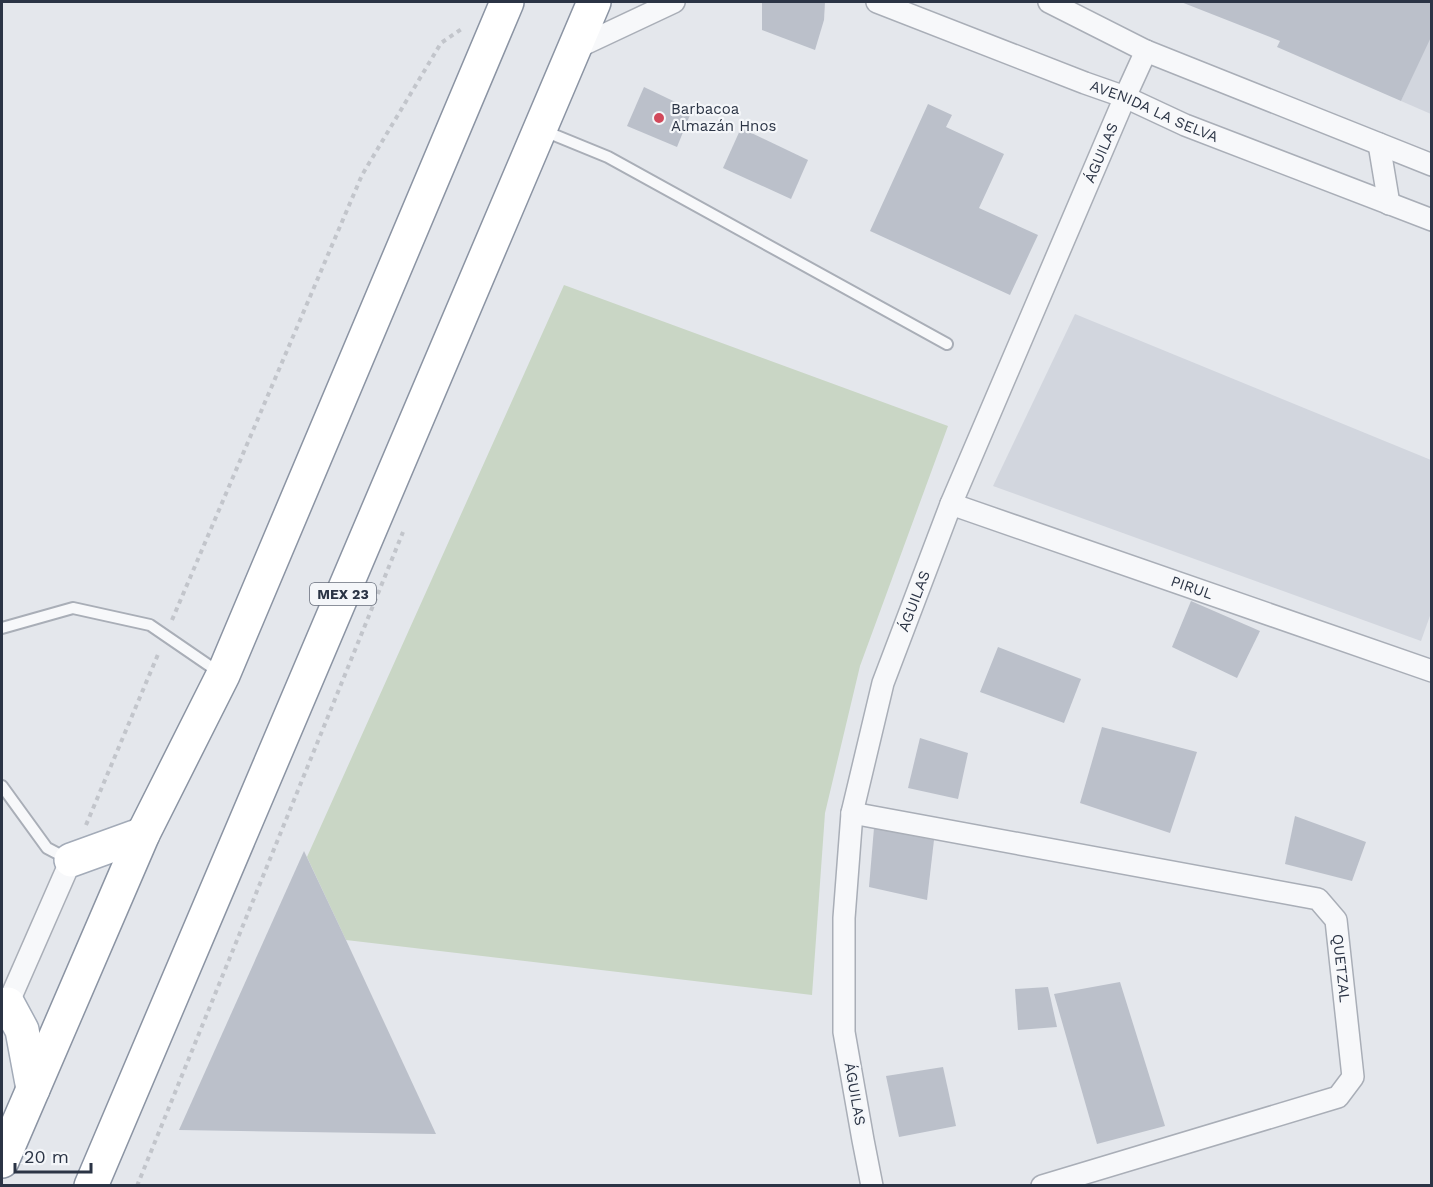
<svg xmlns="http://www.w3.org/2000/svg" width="1433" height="1187" viewBox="0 0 1433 1187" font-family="'Work Sans',sans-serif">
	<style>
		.built { fill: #d2d6de }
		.green { fill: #c9d6c5 }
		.building { fill: #bbc0ca }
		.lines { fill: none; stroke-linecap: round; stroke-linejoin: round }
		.lane-casing { stroke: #a9aeb7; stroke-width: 14 }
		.street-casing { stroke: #a9aeb7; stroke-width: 24 }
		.primary-casing { stroke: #a3abb8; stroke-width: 36 }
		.highway-casing { stroke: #8b94a3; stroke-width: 36 }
		.path { stroke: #c2c5cb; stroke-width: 4; stroke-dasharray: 4.5 4.5; stroke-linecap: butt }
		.lane { stroke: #f7f8fa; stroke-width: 10 }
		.street { stroke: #f7f8fa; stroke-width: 21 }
		.primary { stroke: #fff; stroke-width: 33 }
		.highway { stroke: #fff; stroke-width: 33 }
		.poi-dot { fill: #d1495b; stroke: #f4f6f9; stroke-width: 2 }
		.labels { text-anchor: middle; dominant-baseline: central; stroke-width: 4.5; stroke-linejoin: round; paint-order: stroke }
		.shield { fill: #f4f6f9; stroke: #676e7b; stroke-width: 1.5 }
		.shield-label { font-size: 14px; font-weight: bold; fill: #2b3445 }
		.poi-label { font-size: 15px; fill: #2b3445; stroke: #f4f6f9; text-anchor: start }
		.street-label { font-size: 15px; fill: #2b3445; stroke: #f4f6f9 }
	</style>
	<rect width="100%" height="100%" fill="#e4e7ec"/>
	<g class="built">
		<polygon points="1431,35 1431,114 1401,101"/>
		<polygon points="1075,314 1431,460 1431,613 1421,641 993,486"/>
	</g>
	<polygon class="green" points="564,285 948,426 860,666 825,813 812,995 346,940 307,857"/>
	<g class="building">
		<polygon points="762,2 825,2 824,20 815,50 762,30"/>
		<polygon points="1181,2 1432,2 1432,35 1401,101 1277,47 1280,41"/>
		<polygon points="644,87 692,110 677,147 627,126"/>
		<polygon points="928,104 952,115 946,127 1004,154 979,208 1038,235 1010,295 870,231"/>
		<polygon points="741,128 808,160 791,199 723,168"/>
		<polygon points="1191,601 1260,631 1237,678 1172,647"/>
		<polygon points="998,647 1081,679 1064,723 980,692"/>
		<polygon points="1102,727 1197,752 1170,833 1080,803"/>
		<polygon points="920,738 968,753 958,799 908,788"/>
		<polygon points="1295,816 1366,842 1352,881 1285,864"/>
		<polygon points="874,828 934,840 927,900 869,887"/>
		<polygon points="304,851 346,940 436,1134 179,1130"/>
		<polygon points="1120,982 1165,1126 1097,1144 1054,994"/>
		<polygon points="1048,987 1057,1027 1018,1030 1015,989"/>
		<polygon points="943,1067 956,1126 899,1137 886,1076"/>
	</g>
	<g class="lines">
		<g class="lane-casing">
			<g id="lane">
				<polyline points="542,130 608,157 947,344"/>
				<polyline points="2,628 73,608 150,625 220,673"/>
				<polyline points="2,786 47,848 68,859"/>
			</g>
		</g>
		<g class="street-casing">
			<g id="street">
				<path id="s1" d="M 877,2 L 1085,83 L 1125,97 L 1185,125 L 1432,220"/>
				<polyline points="1049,2 1146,51 1432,165"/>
				<polyline points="574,49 674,2"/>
				<polyline points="1379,144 1389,204"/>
				<path id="s2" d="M 951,504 L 1432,671"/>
				<path id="s3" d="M 852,813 L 1318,899 L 1336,920 L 1353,1077 L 1338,1097 L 1042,1186"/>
				<polyline points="3,1015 71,860"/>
				<path id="s4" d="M 872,1186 L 863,1140 L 844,1032 L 844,918 L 852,813 L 883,683 L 951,504 L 1125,97 L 1146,51"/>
			</g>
		</g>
		<g class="primary-casing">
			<g id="primary">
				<polyline points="71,860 143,834"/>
				<polyline points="8,1004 22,1030 33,1089"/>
			</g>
		</g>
		<g class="highway-casing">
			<g id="highway">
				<polyline points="2,1161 143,834 223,675 507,2"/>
				<polyline points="91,1186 594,2"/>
			</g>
		</g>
		<g class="path">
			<polyline points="172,620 362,175 441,43 463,28"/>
			<polyline points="86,825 159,652"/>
			<polyline points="137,1186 403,532"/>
		</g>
		<use href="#lane" class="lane"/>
		<use href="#street" class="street"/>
		<use href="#primary" class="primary"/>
		<use href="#highway" class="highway"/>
	</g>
	<circle class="poi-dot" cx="659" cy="118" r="6"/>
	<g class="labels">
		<rect class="shield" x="310" y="583" width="66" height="22" rx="4.5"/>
		<g class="shield-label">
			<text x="343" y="594">MEX 23</text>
		</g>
		<g class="poi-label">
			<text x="671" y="109">Barbacoa<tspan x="671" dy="17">Almazán Hnos</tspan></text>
		</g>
		<g class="street-label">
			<text stroke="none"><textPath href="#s1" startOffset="298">AVENIDA LA SELVA</textPath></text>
			<text stroke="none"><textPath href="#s4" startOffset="1083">ÁGUILAS</textPath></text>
			<text stroke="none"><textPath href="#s2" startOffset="255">PIRUL</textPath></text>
			<text stroke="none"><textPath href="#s4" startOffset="597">ÁGUILAS</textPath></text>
			<text stroke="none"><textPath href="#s3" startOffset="550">QUETZAL</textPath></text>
			<text transform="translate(855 1094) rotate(80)">ÁGUILAS</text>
		</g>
	</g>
	<rect width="1433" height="1187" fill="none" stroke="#2b3445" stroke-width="6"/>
	<path d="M15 1163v9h76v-9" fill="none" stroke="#2b3445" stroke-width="3"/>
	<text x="24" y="1163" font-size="18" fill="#2b3445" stroke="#f4f6f9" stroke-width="4.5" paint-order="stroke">20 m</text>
</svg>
